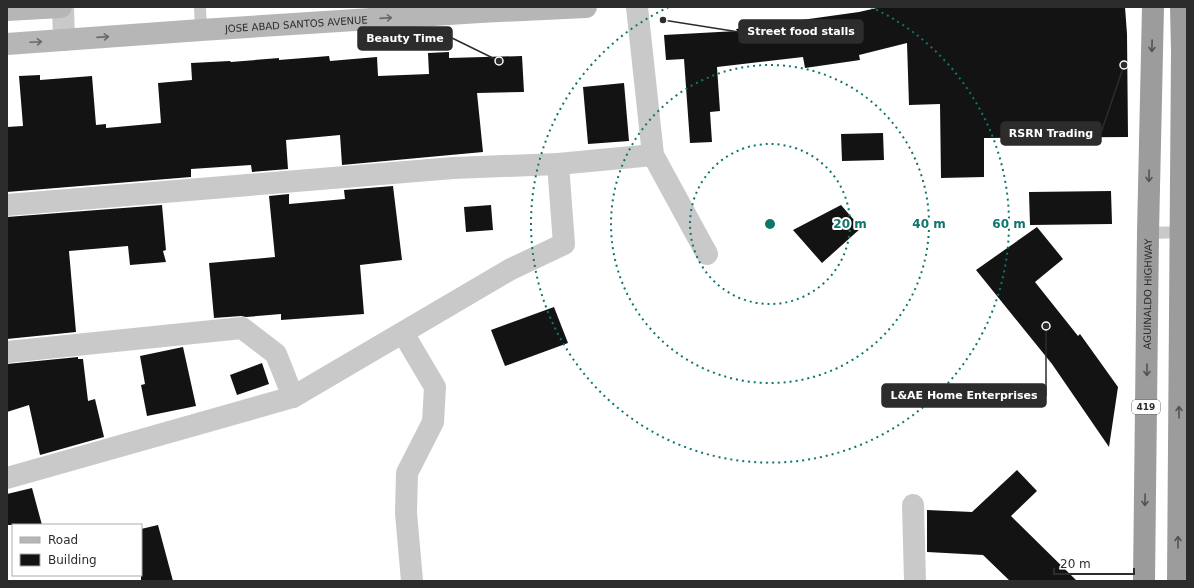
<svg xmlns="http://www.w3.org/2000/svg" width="1194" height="588" viewBox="0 0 1194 588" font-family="'DejaVu Sans',sans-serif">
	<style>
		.building { fill: #131313 }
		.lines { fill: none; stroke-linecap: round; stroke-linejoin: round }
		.service { stroke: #c9c9c9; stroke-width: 12 }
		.minor { stroke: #c9c9c9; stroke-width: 22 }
		.secondary { stroke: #b6b6b6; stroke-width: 22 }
		.trunk { stroke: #9c9c9c; stroke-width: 22 }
		.oneway { stroke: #6a6a6a }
		.oneway2 { stroke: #535353 }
		.ring { fill: none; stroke: #0f766e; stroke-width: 2; stroke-dasharray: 2 4 }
		.labels { text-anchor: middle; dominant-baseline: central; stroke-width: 4; stroke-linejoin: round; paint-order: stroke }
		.shield { fill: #fff; stroke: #6b6b6b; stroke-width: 1 }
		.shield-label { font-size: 9px; font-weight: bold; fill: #2c2c2c }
		.street-label { font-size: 10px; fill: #2c2c2c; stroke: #fff }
		.centre { fill: #0f766e; stroke: #fff; stroke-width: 2 }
		.ring-label { font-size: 12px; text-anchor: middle; font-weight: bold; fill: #0f766e; stroke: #fff; stroke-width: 4; stroke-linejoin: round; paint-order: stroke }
		.leader { fill: none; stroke: #2c2c2c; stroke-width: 1.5 }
		.callout-dot { fill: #2c2c2c; stroke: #fff; stroke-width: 1.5 }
		.callout { fill: #2c2c2c; stroke: #2c2c2c; stroke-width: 1.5 }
		.callout-label { font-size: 11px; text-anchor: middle; font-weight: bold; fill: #fff }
	</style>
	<rect width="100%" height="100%" fill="#fff"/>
	<g class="building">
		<polygon points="881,7 1125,7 1127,34 1128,137 984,138 984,177 941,178 940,104 909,105 907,43 859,55 860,60 805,68 803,57 717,67 720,111 710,112 712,142 690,143 684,59 666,60 664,35 737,31 736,29 859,12"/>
		<polygon points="449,52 449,58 522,56 524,92 477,93 483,152 342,165 340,135 286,140 288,169 252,172 251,165 191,169 191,177 7,192 7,127 23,126 19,76 40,75 40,80 92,76 96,125 106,124 106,128 161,123 158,83 192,80 191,63 230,61 231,62 279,58 279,60 329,56 330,61 377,57 378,76 429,74 428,53"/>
		<polygon points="624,83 629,141 588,144 583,87"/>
		<polygon points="883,133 884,160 842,161 841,134"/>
		<polygon points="393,186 402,260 360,265 364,314 281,320 281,314 246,317 241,316 214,318 209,263 275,257 269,196 289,194 289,204 345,199 344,190"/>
		<polygon points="1111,191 1112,224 1030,225 1029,192"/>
		<polygon points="162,205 166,250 163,251 166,262 130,265 128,246 69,251 76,332 7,339 7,217"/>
		<polygon points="491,205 493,230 466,232 464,207"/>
		<polygon points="841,205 861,228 822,263 793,230"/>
		<polygon points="1037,227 1063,259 1035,282 1078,336 1080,334 1118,387 1109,447 1052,364 976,270"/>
		<polygon points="554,307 568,343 505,366 491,330"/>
		<polygon points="183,347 196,406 147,416 141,385 145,384 140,356"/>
		<polygon points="78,357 78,359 83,359 88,401 95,399 104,437 40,455 29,405 7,412 7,364"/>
		<polygon points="262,363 269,384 237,395 230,375"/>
		<polygon points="1017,470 1037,491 1011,516 1077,581 1010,581 983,555 927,552 927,510 972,512"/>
		<polygon points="32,488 42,525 7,525 7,494"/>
		<polygon points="158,525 173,581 141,581 141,529"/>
	</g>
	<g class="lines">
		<g class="service">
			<polyline points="200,7 201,30"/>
			<polyline points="1148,233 1186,232"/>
		</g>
		<g class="minor">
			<polyline points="63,7 64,40"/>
			<polyline points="637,7 653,155 707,254"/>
			<polyline points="7,205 453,168 558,164 653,155"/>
			<polyline points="403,333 435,387 433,422 407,473 406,513 412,581"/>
			<polyline points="7,352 242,328 276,354 293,397"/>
			<polyline points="7,478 293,397 511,269 564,244 558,164"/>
			<polyline points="913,505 915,581"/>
		</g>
		<g class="secondary">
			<polyline points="7,10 61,7"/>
			<path id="s1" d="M 7,44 L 201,30 L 480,12 L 586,7"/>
		</g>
		<g class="trunk">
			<path id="s2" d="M 1144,581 L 1148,233 L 1153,7"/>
			<polyline points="1178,581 1182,51 1181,7"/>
		</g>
	</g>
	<defs><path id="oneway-shaft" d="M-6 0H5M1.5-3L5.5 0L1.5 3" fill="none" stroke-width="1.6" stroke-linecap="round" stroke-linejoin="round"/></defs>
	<g class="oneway">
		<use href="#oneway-shaft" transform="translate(386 18) rotate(-4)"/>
		<use href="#oneway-shaft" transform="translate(103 37) rotate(-4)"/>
		<use href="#oneway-shaft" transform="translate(36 42) rotate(-3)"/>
	</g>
	<g class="oneway2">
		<use href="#oneway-shaft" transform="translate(1152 46) rotate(91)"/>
		<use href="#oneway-shaft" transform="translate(1149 176) rotate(91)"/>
		<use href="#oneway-shaft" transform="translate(1147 370) rotate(91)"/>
		<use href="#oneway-shaft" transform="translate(1179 412) rotate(-90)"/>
		<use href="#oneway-shaft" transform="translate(1145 500) rotate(91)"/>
		<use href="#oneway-shaft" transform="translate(1178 542) rotate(-90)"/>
	</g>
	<g class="ring">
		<circle cx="770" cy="224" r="80"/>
		<circle cx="770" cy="224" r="159"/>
		<path d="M871 7A239 239 0 1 1 669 7"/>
	</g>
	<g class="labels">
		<rect class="shield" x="1132" y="400" width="28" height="14" rx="3"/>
		<g class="shield-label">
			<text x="1146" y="407">419</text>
		</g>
		<g class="street-label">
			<text stroke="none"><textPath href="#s1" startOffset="290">JOSE ABAD SANTOS AVENUE</textPath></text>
			<text stroke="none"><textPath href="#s2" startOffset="287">AGUINALDO HIGHWAY</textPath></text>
		</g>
	</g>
	<circle cx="770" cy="224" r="6" class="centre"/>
	<g class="ring-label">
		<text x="850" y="228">20 m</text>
		<text x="929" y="228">40 m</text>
		<text x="1009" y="228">60 m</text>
	</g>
	<path class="leader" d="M663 20L739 32M499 61L452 38M1124 65L1101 133M1046 326L1046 396"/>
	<g class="callout-dot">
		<circle cx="663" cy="20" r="4"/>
		<circle cx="499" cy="61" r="4"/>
		<circle cx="1124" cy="65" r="4"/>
		<circle cx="1046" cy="326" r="4"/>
	</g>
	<g class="callout">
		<rect x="739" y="20" width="124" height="23" rx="4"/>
		<rect x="358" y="27" width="94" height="23" rx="4"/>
		<rect x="1001" y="122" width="100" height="23" rx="4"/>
		<rect x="882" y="384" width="164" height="23" rx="4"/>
	</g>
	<g class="callout-label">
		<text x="801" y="35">Street food stalls</text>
		<text x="405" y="42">Beauty Time</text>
		<text x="1051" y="137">RSRN Trading</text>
		<text x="964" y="399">L&amp;AE Home Enterprises</text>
	</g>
	<rect width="1194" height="588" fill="none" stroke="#2c2c2c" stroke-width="16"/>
	<rect x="12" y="524" width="130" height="52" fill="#ffffff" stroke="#ababab"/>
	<rect x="20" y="537" width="20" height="6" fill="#b6b6b6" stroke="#ababab"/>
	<text x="48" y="544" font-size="12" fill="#2c2c2c">Road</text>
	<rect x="20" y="554" width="20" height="12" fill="#131313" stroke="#ababab"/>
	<text x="48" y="564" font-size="12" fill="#2c2c2c">Building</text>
	<path d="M1054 568v6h80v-6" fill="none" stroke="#2c2c2c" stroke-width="2"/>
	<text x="1060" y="568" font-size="12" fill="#2c2c2c" stroke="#ffffff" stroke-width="3" paint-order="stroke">20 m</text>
</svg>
